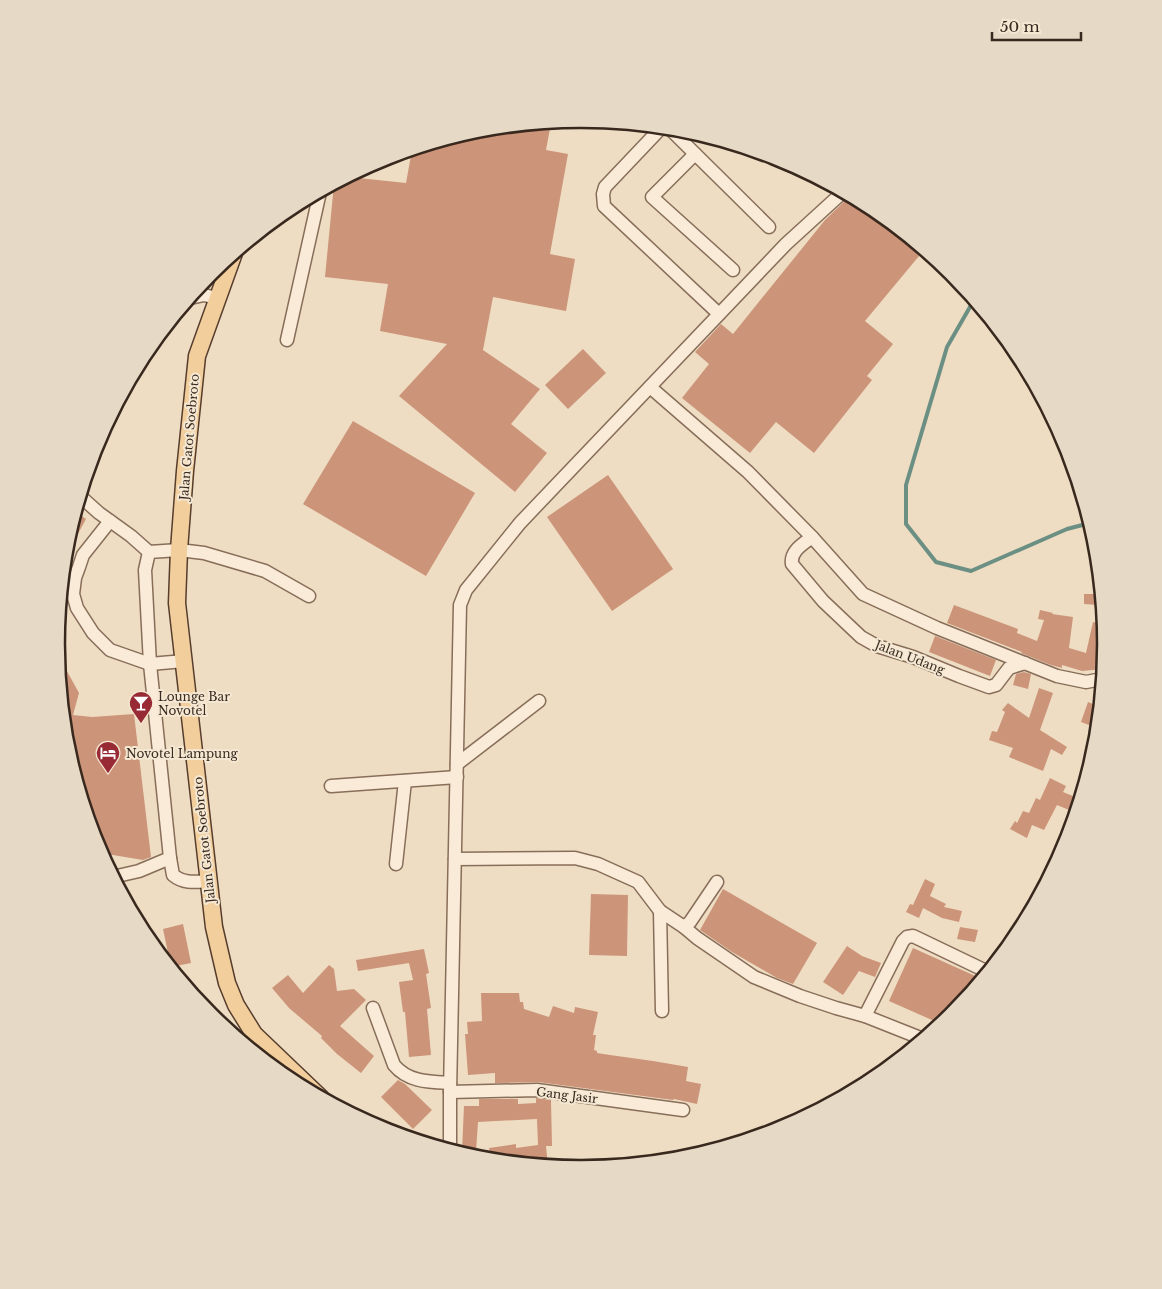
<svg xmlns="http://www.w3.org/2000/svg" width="1162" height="1289" viewBox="0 0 1162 1289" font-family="'Libre Baskerville',serif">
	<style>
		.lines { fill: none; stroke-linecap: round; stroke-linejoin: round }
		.stream { stroke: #6c8f83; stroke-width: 4 }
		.building { fill: #cc9479 }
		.minor-casing { stroke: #886e5a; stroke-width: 15 }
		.major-casing { stroke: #563d2e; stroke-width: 19 }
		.minor { stroke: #f9ebd7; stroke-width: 12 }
		.major { stroke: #f1ce9b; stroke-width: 16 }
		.labels { text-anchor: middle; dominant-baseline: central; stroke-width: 4; stroke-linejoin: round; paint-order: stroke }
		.street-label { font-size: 12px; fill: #38281e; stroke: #f5e8d3 }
		.poi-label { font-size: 12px; fill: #38281e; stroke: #f5e8d3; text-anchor: start }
		.rim { fill: none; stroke: #38281e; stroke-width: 2.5 }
	</style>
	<rect width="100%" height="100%" fill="#eeddc3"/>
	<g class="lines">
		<polyline class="stream" points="974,300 947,347 906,485 906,524 936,562 971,571 1067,529 1090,523"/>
	</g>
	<g class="building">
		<polygon points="551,123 546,150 568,154 550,254 575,259 566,311 493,297 483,350 540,389 511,424 547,453 515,492 399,396 447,344 380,331 388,284 325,277 334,184 349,177 406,183 412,150 479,130"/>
		<polygon points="850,196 866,205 924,250 865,321 893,344 867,376 872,380 814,453 776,422 750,453 682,398 709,364 695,352 721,324 733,334 825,220"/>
		<polygon points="583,349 606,373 568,409 545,385"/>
		<polygon points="353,421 475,493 426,576 303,504"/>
		<polygon points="608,475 673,569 612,611 547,517"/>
		<polygon points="76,512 86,519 68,552 65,551 66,542"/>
		<polygon points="1084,594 1098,594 1098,605 1084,604"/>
		<polygon points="954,605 1018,629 1017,633 1037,641 1044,620 1038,619 1040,610 1053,613 1052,614 1073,617 1069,648 1086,653 1093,622 1104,624 1100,645 1103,646 1102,655 1103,669 1082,671 1062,665 1062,668 1051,665 1021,653 1022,652 947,623"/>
		<polygon points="935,636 996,660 990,676 929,652"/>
		<polygon points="57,653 79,693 73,715 92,717 134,714 151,857 143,860 101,853 92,806 83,802 66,747"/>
		<polygon points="1024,672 1031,674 1028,689 1013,685 1016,674"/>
		<polygon points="1039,688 1053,693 1040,730 1067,747 1062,755 1051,749 1043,771 1009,757 1013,748 989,740 992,731 997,732 1005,712 1002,710 1008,703 1029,718"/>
		<polygon points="1088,702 1100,707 1097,728 1081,722"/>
		<polygon points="1050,778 1066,786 1063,792 1080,799 1076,810 1070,807 1069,810 1057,805 1044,830 1032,825 1027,838 1010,829 1015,821 1017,823 1023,811 1029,813 1036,798 1040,800"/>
		<polygon points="925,879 935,884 930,896 946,904 944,907 962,911 959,922 942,918 923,908 919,918 906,912 910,904 913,905"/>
		<polygon points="723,889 817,943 793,984 777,978 732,952 700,930"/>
		<polygon points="591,894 628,895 627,956 589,955"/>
		<polygon points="183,924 191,963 171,967 163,929"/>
		<polygon points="960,927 978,930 975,942 957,939"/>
		<polygon points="847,946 862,956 881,963 875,977 859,971 843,995 823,982"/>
		<polygon points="913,948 982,979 952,1016 941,1024 889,1001"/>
		<polygon points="424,949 429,973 426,974 431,1008 427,1009 431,1055 409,1057 405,1012 403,1012 399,982 413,980 409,963 358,971 356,960"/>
		<polygon points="329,965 334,969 337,991 354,989 366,1000 340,1026 374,1056 361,1073 337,1054 321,1038 322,1036 289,1008 272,988 288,975 303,993"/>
		<polygon points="481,993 519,993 520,1002 523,1002 524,1009 549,1017 553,1006 574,1013 575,1007 598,1012 593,1035 596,1035 594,1050 597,1051 597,1053 610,1055 653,1061 688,1067 686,1081 701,1084 697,1104 674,1099 673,1100 538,1082 495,1083 495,1073 468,1075 465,1034 468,1034 467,1022 482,1021"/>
		<polygon points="398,1080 405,1084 432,1110 413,1129 381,1097"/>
		<polygon points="536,1098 551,1100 552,1146 546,1146 548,1166 491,1160 489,1148 516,1144 516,1148 538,1145 537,1119 478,1122 476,1152 462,1151 464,1106 479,1106 479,1099 518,1099 518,1104 536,1103"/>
	</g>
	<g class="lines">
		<g class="minor-casing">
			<g id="minor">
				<polyline points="661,128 605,187 603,194 604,206 719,314"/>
				<polyline points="669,128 769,227"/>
				<polyline points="695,154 652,197 733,270"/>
				<polyline points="190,298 204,295 217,298"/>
				<polyline points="287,340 320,192"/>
				<polyline points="650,387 748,472 812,537 863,594 937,628 1057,676 1086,682 1102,679"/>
				<polyline points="80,496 99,513 131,536 149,552"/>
				<polyline points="110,521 83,555 79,567 75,578 73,594 77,608 93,633 110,650 150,664 184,661"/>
				<path d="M 812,537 C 803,544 790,551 792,564 L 823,601 L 861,637 L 877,646 L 913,657 L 959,676 L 989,687 L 996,685 L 1009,668 L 1025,663"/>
				<polyline points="457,764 539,701"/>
				<polyline points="331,786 457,777"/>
				<path d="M 170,858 L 173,875 C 184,884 195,882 209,881"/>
				<polyline points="455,859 575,858 598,864 638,882 660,911 684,927 690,922 717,882"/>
				<polyline points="396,864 405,781"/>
				<polyline points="113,877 139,871 170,858 150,664 145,570 149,552 179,550 204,553 265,571 309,596"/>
				<polyline points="660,911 662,1011"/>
				<polyline points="684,927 697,938 754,977 800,996 836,1008 865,1016 923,1039"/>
				<path d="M 373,1008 L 394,1065 C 408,1082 429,1082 450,1083"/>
				<polyline points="865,1016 903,941 907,937 913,936 988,972"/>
				<polyline points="450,1092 537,1090 683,1110"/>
				<polyline points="450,1151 450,1092 460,605 466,590 520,523 786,244 843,192"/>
			</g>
		</g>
		<g class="major-casing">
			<polyline id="major" points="234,253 197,356 185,471 179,550 177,603 214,927 227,983 236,1005 254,1034 321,1098"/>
		</g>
		<use href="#minor" class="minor"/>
		<use href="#major" class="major"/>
	</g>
	<defs>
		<g id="bar-pin" transform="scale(1.25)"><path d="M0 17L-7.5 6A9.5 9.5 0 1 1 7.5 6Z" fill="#972a35" stroke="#f5e8d3"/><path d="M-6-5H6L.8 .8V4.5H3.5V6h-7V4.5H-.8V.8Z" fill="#fff"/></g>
		<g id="hotel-pin" transform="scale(1.25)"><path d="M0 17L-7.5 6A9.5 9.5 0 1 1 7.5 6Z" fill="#972a35" stroke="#f5e8d3"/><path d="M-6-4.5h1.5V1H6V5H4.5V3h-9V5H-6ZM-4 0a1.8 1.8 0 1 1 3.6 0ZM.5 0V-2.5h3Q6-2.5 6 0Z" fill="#fff"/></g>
	</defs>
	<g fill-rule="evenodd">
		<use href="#bar-pin" x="141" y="703"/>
		<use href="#hotel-pin" x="108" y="753"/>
	</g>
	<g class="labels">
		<g class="street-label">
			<text transform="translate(189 437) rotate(-85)">Jalan Gatot Soebroto</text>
			<text transform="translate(910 657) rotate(21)">Jalan Udang</text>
			<text transform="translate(204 840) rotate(-96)">Jalan Gatot Soebroto</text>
			<text transform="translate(567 1095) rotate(7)">Gang Jasir</text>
		</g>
		<g class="poi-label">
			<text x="158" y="696">Lounge Bar<tspan x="158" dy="14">Novotel</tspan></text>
			<text x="126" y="753">Novotel Lampung</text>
		</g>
	</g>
	<path d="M0 0H1162V1289H0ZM65 644a516 516 0 1 1 1032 0a516 516 0 1 1-1032 0Z" fill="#e6d9c5" fill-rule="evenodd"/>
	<path class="rim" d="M65 644a516 516 0 1 1 1032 0a516 516 0 1 1-1032 0Z"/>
	<path d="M992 32v8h89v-8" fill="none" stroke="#38281e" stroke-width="2.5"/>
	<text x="1000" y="32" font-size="15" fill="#38281e" stroke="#f5e8d3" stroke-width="4" paint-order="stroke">50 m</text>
</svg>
